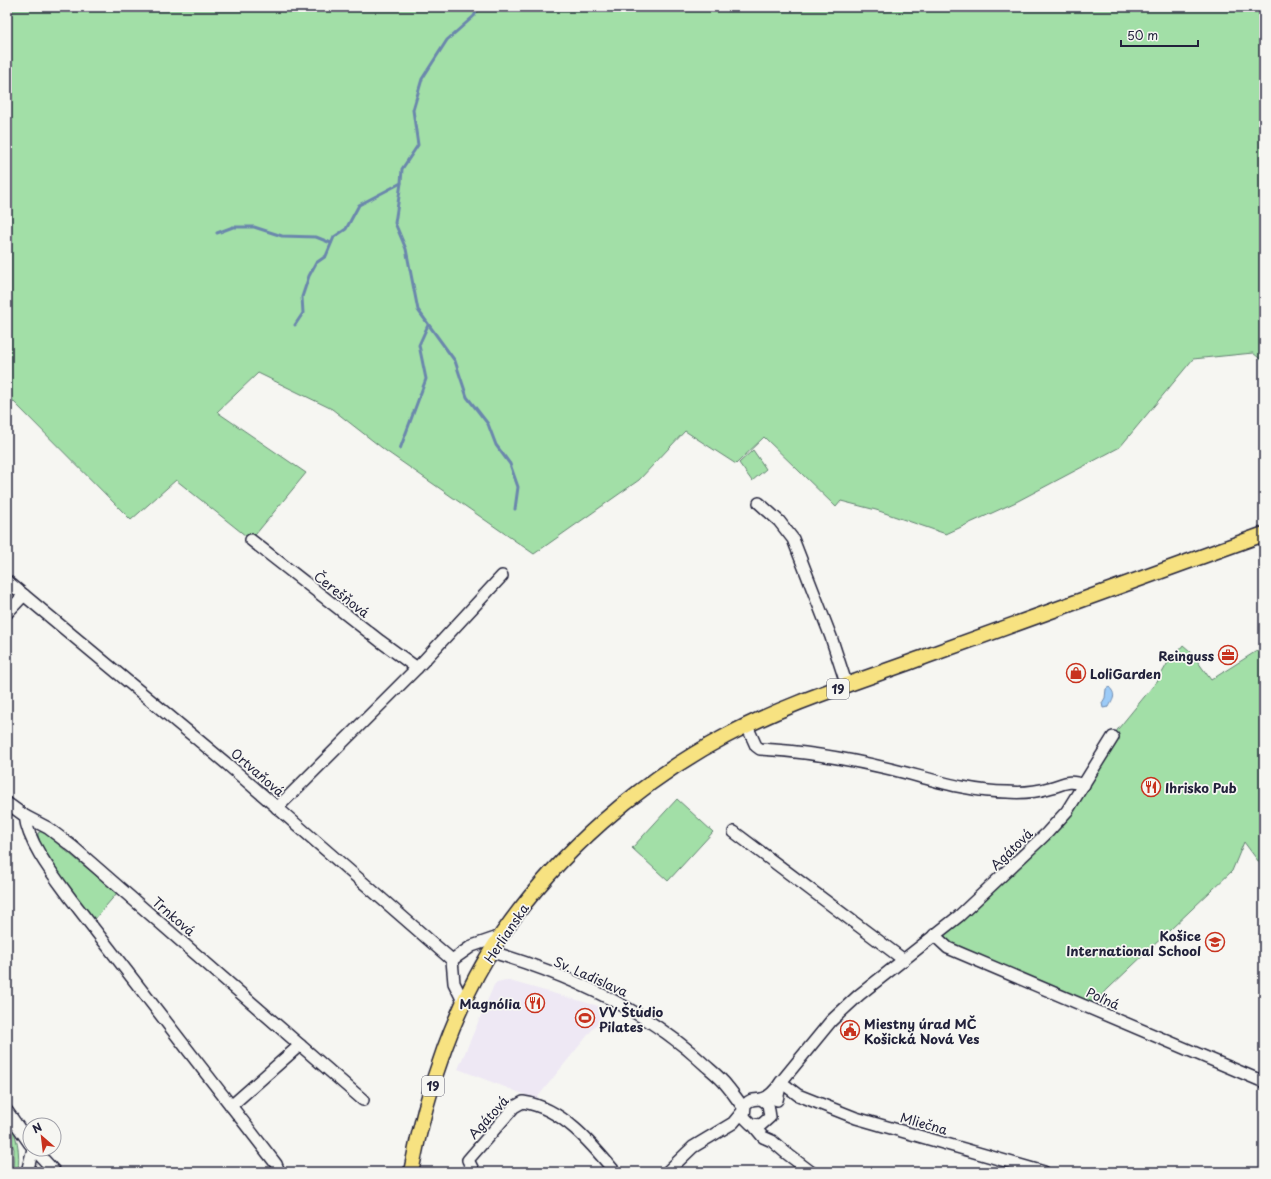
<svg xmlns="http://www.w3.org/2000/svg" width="1271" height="1179" viewBox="0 0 1271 1179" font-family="'Playpen Sans',sans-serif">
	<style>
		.built { fill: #eee8f4 }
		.green { fill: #a2dfa7; stroke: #628071 }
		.water { fill: #9ccbf7; stroke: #6b87ac }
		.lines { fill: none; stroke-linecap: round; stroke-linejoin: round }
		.stream { stroke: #6b87ac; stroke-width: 3 }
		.minor-casing { stroke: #22223b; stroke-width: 14 }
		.major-casing { stroke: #22223b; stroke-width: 17 }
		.minor { stroke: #f6f6f2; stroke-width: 11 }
		.major { stroke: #f7e281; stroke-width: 14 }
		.labels { text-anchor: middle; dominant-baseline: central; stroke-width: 3.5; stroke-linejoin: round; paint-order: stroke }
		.shield { fill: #f6f6f2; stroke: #626272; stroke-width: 1 }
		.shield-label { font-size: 12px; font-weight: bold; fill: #22223b }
		.street-label { font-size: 13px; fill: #22223b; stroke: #f6f6f2 }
		.poi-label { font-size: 13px; font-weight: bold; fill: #22223b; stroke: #f6f6f2; text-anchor: start }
	</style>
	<rect width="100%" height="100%" fill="#f6f6f2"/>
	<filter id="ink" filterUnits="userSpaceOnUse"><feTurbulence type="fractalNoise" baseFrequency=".025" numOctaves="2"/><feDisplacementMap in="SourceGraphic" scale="8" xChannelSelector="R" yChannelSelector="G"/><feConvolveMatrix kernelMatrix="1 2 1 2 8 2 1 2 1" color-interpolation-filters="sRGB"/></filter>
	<g filter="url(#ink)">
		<polygon class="built" points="506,980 609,1009 536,1099 458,1069 494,985 497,982"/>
		<g class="green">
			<polygon points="7,7 1264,7 1264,362 1253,353 1193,359 1120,447 1016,502 946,534 876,510 841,501 836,507 764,437 736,464 685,431 639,480 534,554 386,451 332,409 258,373 217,412 306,473 251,540 176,480 131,520 7,395"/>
			<polygon points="753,450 766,469 752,481 739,463"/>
			<polygon points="1183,645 1190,651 1211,680 1255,652 1264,649 1264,869 1244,842 1232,871 1089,1007 948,947 934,935 1047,833 1118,729 1158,680 1171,657 1173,658"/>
			<polygon points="677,799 713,832 668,881 632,848"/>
			<path d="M 42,831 L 117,893 L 94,920 C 84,906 35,845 38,833 Z"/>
			<path d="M 7,1119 C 18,1136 20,1152 18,1172 L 13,1172 L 14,1149 L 7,1128 Z"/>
		</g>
		<path class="water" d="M 1109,687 C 1117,695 1113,699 1109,707 L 1103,708 L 1102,703 L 1105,698 L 1106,689 Z"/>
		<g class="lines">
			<g class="stream">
				<polyline points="401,183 395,223 406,249 418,310 455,361 467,397 488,424 496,445 510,464 518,487 515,509"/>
				<polyline points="217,233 233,227 254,227 282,236 316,237 331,243"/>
				<polyline points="295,325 303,313 302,297 309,276 316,263 326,256 334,237 346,229 359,205 401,183 402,169 418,145 413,110 422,79 447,40 474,16 479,7"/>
				<polyline points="400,449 426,379 419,345 428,325"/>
			</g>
			<g class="minor-casing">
				<g id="minor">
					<polyline points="759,503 779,521 793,539 831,637 847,686"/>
					<polyline points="251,540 380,641 417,668"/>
					<polyline points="7,581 227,764 452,960"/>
					<polyline points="7,613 24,595"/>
					<path d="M 747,726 L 756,746 L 760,749 C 802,751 844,758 886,768 C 926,777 965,792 1007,792 C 1021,793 1036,792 1049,788 C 1065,784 1067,779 1084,785"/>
					<polyline points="7,803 25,816 48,828 73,847 363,1100"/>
					<polyline points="277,808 417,668 502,576"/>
					<path d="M 25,816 C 28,844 55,877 71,899 L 276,1164 L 279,1172"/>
					<polyline points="734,832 904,960"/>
					<polyline points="934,935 948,948 1264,1082"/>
					<path d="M 492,952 C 569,975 646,1009 705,1065 C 713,1072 721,1078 727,1086 C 733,1093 738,1101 744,1108"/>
					<polyline points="452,960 472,946 501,936"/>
					<polyline points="452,960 454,983 464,1003"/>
					<path d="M 761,1099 L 768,1104 L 770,1117 L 761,1125 L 751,1124 L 744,1117 L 745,1105 C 751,1098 755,1100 762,1099 C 770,1097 777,1088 781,1082 L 798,1095 L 856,1118 L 1044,1172"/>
					<polyline points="777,1100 781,1082 831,1021 859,995 959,916 1047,833 1067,811 1113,737"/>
					<polyline points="231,1106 300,1045"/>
					<polyline points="7,1111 30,1144"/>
					<polyline points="753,1125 763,1137 772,1141 786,1153 811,1172"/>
					<polyline points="34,1149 55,1172"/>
					<polyline points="27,1172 33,1149"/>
					<path d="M 474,1172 L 468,1160 L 514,1107 L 523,1102 C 562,1108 591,1143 615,1172"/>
					<polyline points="667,1172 693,1147 733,1123 743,1111"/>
				</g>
			</g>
			<g class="major-casing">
				<path id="major" d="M 411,1172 C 426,1092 455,1002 502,934 C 558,853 639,782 726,736 C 789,702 860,681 927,656 C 1039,615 1152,575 1264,534"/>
			</g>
			<use href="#minor" class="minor"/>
			<use href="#major" class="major"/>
		</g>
	</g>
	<defs>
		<g id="office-ring" transform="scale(1)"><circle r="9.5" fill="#f6f6f2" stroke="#c8321e" stroke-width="1.5"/><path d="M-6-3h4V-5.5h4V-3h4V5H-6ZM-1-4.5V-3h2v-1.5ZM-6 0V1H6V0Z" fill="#c8321e"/></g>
		<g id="shop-ring" transform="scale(1)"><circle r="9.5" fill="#f6f6f2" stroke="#c8321e" stroke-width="1.5"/><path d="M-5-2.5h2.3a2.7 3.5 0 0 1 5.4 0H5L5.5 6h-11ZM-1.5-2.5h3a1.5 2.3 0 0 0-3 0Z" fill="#c8321e"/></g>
		<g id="restaurant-ring" transform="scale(1)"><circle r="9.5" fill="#f6f6f2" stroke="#c8321e" stroke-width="1.5"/><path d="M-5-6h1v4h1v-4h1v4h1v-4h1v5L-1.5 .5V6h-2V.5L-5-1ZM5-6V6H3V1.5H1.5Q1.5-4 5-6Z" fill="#c8321e"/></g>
		<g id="school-ring" transform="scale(1)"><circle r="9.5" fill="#f6f6f2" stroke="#c8321e" stroke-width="1.5"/><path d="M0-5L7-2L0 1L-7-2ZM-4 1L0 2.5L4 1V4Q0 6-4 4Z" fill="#c8321e"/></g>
		<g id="stadium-ring" transform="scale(1)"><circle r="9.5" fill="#f6f6f2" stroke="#c8321e" stroke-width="1.5"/><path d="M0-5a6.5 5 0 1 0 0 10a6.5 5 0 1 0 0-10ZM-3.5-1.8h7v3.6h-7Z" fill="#c8321e"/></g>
		<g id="civic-ring" transform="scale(1)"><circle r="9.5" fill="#f6f6f2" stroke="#c8321e" stroke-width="1.5"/><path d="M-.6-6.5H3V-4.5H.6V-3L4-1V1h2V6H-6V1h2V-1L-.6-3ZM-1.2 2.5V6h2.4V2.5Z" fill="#c8321e"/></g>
	</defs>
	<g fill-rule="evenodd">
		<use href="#office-ring" x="1228" y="655"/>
		<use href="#shop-ring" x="1076" y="673"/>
		<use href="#restaurant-ring" x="1151" y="787"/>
		<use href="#school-ring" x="1215" y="942"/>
		<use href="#restaurant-ring" x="535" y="1003"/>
		<use href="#stadium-ring" x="585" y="1018"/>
		<use href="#civic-ring" x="850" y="1030"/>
	</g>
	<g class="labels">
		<g class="shield">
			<rect x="827" y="679" width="22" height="20" rx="3"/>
			<rect x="422" y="1076" width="22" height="20" rx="3"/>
		</g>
		<g class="shield-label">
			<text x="838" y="689">19</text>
			<text x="433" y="1086">19</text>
		</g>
		<g class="street-label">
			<text transform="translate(342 594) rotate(38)">Čerešňová</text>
			<text transform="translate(258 772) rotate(41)">Ortvaňová</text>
			<text transform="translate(1011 849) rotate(-44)">Agátová</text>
			<text transform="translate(174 916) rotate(41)">Trnková</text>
			<text transform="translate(506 933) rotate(-56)">Herlianska</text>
			<text transform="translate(591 976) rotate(24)">Sv. Ladislava</text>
			<text transform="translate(1103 998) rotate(24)">Poľná</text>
			<text transform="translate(488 1117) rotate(-48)">Agátová</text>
			<text transform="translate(924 1123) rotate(16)">Mliečna</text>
		</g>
		<g class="poi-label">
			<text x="1214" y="655" text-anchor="end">Reinguss</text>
			<text x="1090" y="673">LoliGarden</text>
			<text x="1165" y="787">Ihrisko Pub</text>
			<text x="1201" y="935" text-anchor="end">Košice<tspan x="1201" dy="15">International School</tspan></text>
			<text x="521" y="1003" text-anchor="end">Magnólia</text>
			<text x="599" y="1011">VV Štúdio<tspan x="599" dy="15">Pilates</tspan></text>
			<text x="864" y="1023">Miestny úrad MČ<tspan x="864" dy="15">Košická Nová Ves</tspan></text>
		</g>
	</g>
	<rect width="1271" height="1179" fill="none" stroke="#f6f6f2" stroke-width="24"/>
	<rect x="12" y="12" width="1247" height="1155" fill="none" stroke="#22223b" stroke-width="1.5" filter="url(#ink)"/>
	<g transform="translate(42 1137) rotate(332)"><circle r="19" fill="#f6f6f2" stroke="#a1a1a9"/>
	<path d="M0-3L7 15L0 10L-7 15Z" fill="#c8321e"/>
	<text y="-6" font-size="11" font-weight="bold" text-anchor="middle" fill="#22223b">N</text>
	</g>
	<path d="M1121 40v6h77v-6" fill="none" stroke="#22223b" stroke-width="2"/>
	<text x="1127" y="40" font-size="12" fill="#22223b" stroke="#f6f6f2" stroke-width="3" paint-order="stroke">50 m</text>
</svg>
